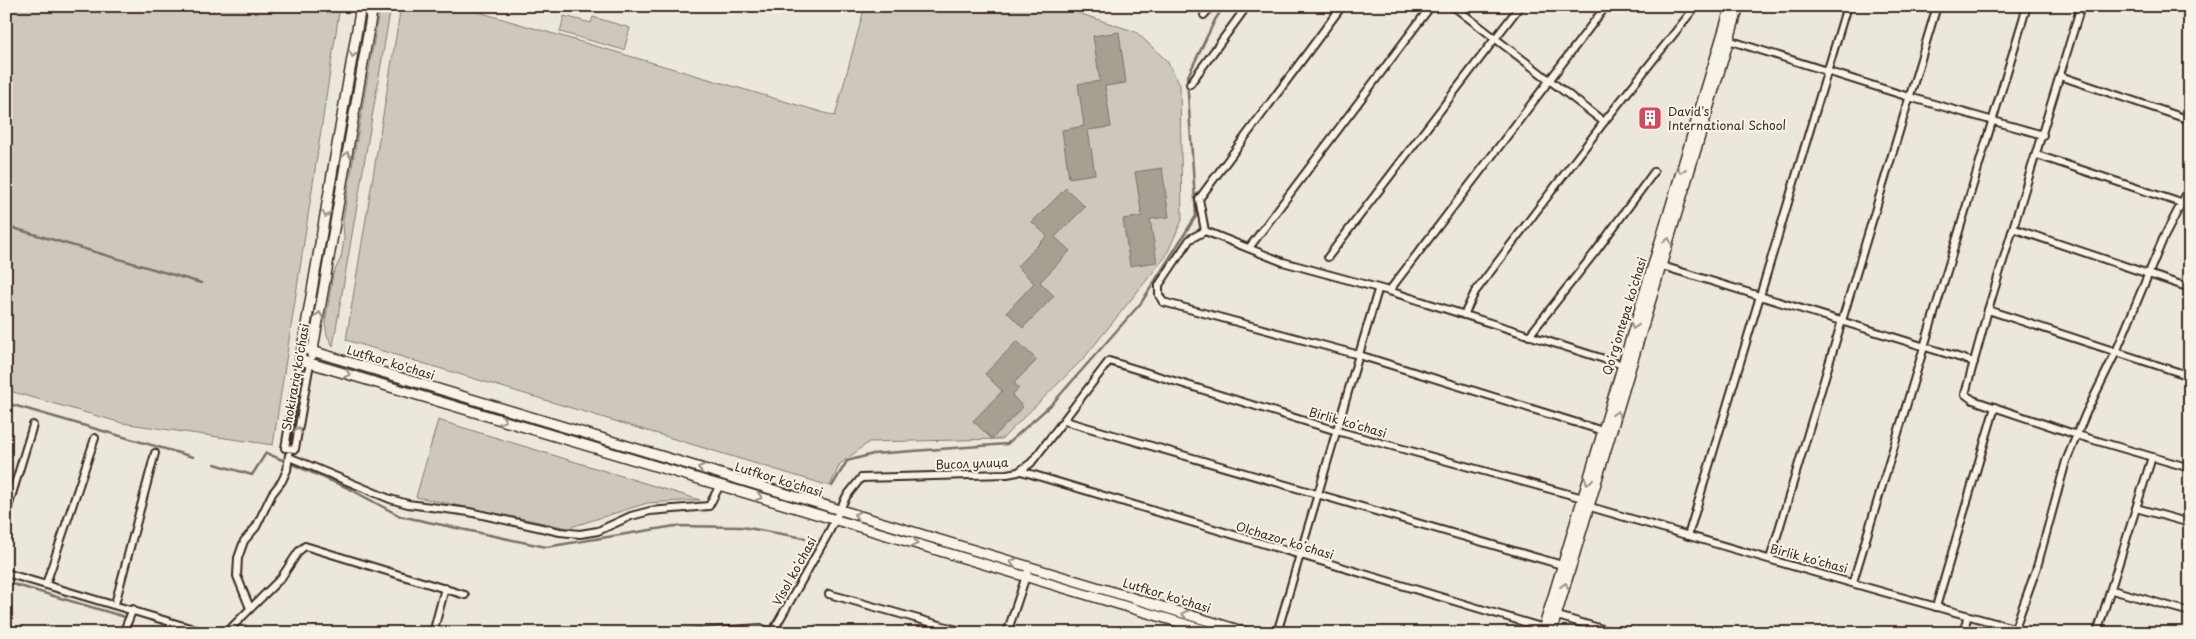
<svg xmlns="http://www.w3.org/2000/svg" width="2196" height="639" viewBox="0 0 2196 639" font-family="'Playpen Sans',sans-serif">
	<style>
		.green { fill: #cec8bc; stroke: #84796d }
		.water { fill: #a89f93; stroke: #7c7064 }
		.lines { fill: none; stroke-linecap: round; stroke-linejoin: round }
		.stream { stroke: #7c7064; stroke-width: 2.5 }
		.minor-casing { stroke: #3b2a1e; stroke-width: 10 }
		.secondary-casing { stroke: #3b2a1e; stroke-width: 12 }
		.minor { stroke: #f7f3e8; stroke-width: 6 }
		.secondary { stroke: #f7f3e8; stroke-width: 9 }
		.oneway { stroke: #998e83 }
		.labels { text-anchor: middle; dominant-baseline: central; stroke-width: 4; stroke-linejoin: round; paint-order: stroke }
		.poi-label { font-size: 12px; fill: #3b2a1e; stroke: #f7f3e8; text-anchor: start }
		.street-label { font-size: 12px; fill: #3b2a1e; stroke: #f7f3e8 }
	</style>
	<rect width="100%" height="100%" fill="#ece7dc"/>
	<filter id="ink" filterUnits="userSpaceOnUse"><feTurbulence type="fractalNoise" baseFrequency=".02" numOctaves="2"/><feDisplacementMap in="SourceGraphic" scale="10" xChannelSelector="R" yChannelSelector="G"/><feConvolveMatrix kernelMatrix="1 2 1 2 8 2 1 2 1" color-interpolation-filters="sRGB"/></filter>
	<g filter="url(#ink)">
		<g class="green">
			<polygon points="6,6 340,6 273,445 122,423 6,390"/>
			<polygon points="380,6 391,6 333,346 327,335 325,323 333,274 341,258 344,239 343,219"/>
			<polygon points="401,6 458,6 835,116 865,6 1057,6 1136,32 1167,61 1180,85 1182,220 1166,256 1084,358 1002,439 869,442 840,464 830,486 346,340"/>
			<polygon points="564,16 591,23 593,17 630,28 624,50 560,32"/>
			<polygon points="438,420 700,500 647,503 568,528 416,497"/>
		</g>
		<g class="water">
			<polygon points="1119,32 1126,83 1105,86 1111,127 1088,130 1095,174 1069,178 1062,130 1084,126 1078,84 1100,81 1093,36"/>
			<polygon points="1162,168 1169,217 1150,219 1157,262 1130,266 1123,219 1142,216 1135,172"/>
			<polygon points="1066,188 1085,207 1055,237 1070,251 1040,282 1054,296 1023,328 1007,312 1034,283 1017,266 1047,236 1032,222"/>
			<polygon points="1017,341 1037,360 1014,383 1019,388 1012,395 1023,407 992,439 973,421 1002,391 985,374"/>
		</g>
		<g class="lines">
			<g class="stream">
				<polyline points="6,226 201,283"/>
				<polyline points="6,403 193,457"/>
				<polyline points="215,464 252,475 266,453 348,488 400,516 546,547 675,526 742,527 805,538"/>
				<polyline points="832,486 847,461 873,454 1007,444 1052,404 1141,303 1196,216 1187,78 1215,20 1224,6"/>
				<polyline points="6,582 125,617"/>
			</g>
			<g class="minor-casing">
				<g id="minor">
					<polyline points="1342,6 1199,199 1205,231 1283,262 1389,291 1623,365"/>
					<polyline points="1453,6 1604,122"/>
					<polyline points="2081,6 1988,310 1965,394 1973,400 2077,435 2190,468"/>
					<polyline points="1204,15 1211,6"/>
					<polyline points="1725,39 1909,97 2043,135"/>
					<polyline points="2060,76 2190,120"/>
					<polyline points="1190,84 1247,6"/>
					<polyline points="2037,155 2190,206"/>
					<polyline points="2015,229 2190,288"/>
					<polyline points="1205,231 1190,239 1159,285 1159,295 1163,302 1359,355 1603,431"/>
					<polyline points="1249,248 1431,6"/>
					<polyline points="1328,257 1520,6"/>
					<polyline points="1659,265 1974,362"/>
					<polyline points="1389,291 1606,6"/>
					<polyline points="1988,310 2190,376"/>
					<polyline points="1464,315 1475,292 1604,122 1696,6"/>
					<polyline points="1529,336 1596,251 1654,172"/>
					<polyline points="300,360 285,448 295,449 310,363"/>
					<polyline points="1065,421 1562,565"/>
					<polyline points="289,457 390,499 408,504 469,512 560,532 580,534 598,531 631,516 650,511 709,506 720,485"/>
					<polyline points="1021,471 1544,628"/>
					<path d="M 1587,506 C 1735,549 1883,594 2033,633"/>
					<polyline points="2136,508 2190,523"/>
					<polyline points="6,514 33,425"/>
					<polyline points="1688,536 1847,6"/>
					<polyline points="1770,559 1937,6"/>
					<polyline points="6,573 207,633"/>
					<polyline points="1853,582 2027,6"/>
					<polyline points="46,584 95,438"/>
					<polyline points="2112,590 2190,612"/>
					<polyline points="829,594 968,633"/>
					<polyline points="115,604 155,453"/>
					<polyline points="1936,607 1995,407"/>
					<polyline points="250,608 237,576 238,558 244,541 256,527 272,494 282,481 287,470 289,455"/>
					<polyline points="1554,615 1616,633"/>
					<polyline points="2015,628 2037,567 2066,461 2086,413 2116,352 2163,239 2190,187"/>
					<polyline points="6,633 7,633"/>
					<polyline points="123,633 133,609"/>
					<polyline points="226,633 281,578 299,551 305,546 465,595"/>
					<polyline points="433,633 445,588"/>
					<polyline points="684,633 761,628 770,633"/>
					<polyline points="772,633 828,534 846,497 861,478 1007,474 1018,472 1031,463 1109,361 1337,431 1583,498"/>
					<polyline points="1007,633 1029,567"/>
					<polyline points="1277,633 1378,290"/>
					<polyline points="1964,633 1967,617"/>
					<polyline points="2097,633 2152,457"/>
				</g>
			</g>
			<g class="secondary-casing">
				<g id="secondary">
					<polyline points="361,6 300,360 1215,633"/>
					<polyline points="302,348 1249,633"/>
					<polyline points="312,355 373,6"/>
					<polyline points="1542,633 1731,6"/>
					<polyline points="1551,633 1739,6"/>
				</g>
			</g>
			<use href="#minor" class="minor"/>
			<use href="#secondary" class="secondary"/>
		</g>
		<defs><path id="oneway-chevron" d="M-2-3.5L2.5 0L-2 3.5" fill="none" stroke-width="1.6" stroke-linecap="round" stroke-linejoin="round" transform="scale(1.25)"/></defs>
		<g class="oneway">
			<use href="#oneway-chevron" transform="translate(353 54) rotate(100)"/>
			<use href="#oneway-chevron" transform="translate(347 155) rotate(-80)"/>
			<use href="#oneway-chevron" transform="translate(1681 170) rotate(107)"/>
			<use href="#oneway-chevron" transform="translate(326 214) rotate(100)"/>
			<use href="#oneway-chevron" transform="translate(1668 241) rotate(-73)"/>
			<use href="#oneway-chevron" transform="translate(319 315) rotate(-80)"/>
			<use href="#oneway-chevron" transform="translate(1634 326) rotate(107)"/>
			<use href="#oneway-chevron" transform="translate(347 374) rotate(17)"/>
			<use href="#oneway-chevron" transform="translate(1617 414) rotate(-73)"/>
			<use href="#oneway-chevron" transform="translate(503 420) rotate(17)"/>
			<use href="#oneway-chevron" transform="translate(298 430) rotate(-80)"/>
			<use href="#oneway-chevron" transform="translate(701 468) rotate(-163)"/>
			<use href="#oneway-chevron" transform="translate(1588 481) rotate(107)"/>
			<use href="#oneway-chevron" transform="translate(759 497) rotate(17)"/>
			<use href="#oneway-chevron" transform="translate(857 515) rotate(-163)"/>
			<use href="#oneway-chevron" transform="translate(915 543) rotate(17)"/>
			<use href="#oneway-chevron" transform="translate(1013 562) rotate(-163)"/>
			<use href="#oneway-chevron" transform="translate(1565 586) rotate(-73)"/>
			<use href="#oneway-chevron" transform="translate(1185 614) rotate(-163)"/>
		</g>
	</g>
	<defs>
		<g id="building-square" transform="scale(1.25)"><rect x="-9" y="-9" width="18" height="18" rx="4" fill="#d1495b" stroke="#f7f3e8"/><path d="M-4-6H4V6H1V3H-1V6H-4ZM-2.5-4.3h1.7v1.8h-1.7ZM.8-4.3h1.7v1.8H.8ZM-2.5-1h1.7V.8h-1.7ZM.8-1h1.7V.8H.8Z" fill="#fff"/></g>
	</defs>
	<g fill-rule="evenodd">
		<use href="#building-square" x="1650" y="118"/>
	</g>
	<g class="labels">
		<g class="poi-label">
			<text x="1668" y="111">David's<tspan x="1668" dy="14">International School</tspan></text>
		</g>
		<g class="street-label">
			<text transform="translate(1624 316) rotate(-73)">Qoʻrgʻontepa koʻchasi</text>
			<text transform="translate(391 362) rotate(17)">Lutfkor ko'chasi</text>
			<text transform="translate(295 377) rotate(-80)">Shokirariq ko'chasi</text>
			<text transform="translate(1348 422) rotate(16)">Birlik koʻchasi</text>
			<text transform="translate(972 463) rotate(-2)">Висол улица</text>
			<text transform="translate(779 479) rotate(17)">Lutfkor ko'chasi</text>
			<text transform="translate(1285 540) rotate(17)">Olchazor koʻchasi</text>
			<text transform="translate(1809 558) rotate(15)">Birlik koʻchasi</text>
			<text transform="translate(794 571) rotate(-61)">Visol koʻchasi</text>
			<text transform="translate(1167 595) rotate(17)">Lutfkor ko'chasi</text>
		</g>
	</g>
	<rect width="2196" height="639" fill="none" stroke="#f7f3e8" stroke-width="25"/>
	<rect x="12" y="12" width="2171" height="614" fill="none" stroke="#3b2a1e" stroke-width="2" filter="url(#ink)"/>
</svg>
